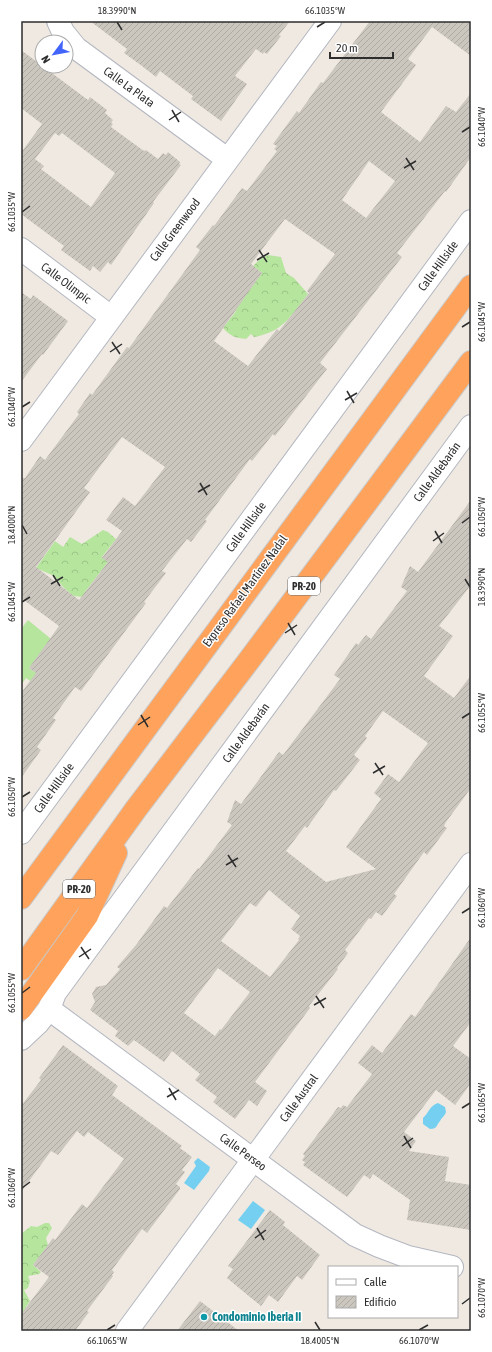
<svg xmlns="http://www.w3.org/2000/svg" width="492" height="1352" viewBox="0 0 492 1352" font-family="'Asap Condensed',sans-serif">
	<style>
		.grass { fill: #b6e59e }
		.forest { fill: url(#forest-crowns) }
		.water { fill: #75cff0 }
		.building { fill: url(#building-hatch); fill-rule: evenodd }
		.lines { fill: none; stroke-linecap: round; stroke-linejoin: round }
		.minor-casing { stroke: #b4b7c1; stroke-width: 24 }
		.motorway-casing { stroke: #c9c9c9; stroke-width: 24 }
		.minor { stroke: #fff; stroke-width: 22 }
		.motorway { stroke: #ffa35c; stroke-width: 22 }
		.ticks { fill: none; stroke: #2e2e2e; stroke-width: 1.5 }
		.culture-dot { fill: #0f9aa8; stroke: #fff; stroke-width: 1.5 }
		.labels { text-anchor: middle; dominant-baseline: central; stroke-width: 3; stroke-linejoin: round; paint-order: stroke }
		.shield { fill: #fff; stroke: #6d6d6d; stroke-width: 1 }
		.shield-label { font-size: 11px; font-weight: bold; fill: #2e2e2e }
		.street-label { font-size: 12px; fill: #2e2e2e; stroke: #fff }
		.culture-label { font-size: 12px; font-weight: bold; fill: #0d838f; stroke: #fff; text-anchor: start }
		.neatline { fill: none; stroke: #2e2e2e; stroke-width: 1.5 }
		.ticks-label { font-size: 10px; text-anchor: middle; fill: #2e2e2e }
	</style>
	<defs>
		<pattern id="forest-crowns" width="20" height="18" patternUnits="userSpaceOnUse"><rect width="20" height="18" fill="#b6e59e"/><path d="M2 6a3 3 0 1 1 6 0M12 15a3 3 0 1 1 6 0" fill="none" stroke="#9dc588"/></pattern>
		<pattern id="building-hatch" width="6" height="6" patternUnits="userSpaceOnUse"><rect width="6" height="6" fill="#cbc7bf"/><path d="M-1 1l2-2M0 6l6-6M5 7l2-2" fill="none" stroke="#afaba4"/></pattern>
	</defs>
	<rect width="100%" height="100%" fill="#efe9e1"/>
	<polygon class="grass" points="28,620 51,639 29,668 63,693 57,700 26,678 21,685 21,629"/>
	<g class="forest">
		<path d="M 268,255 L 281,257 L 286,273 L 294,278 L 308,294 C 291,316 283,332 254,337 L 251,334 L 246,339 C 236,338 230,336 223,328 L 236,311 L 228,305 L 249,290 L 262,273 L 253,266 L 260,259 Z"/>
		<polygon points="103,530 108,532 116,539 102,557 108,562 85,592 83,597 73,596 63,587 54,576 36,568 55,541 63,547 70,537 82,544"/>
		<polygon points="45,1223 49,1223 52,1228 46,1238 48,1245 33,1265 41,1272 39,1274 28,1276 30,1281 28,1288 24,1290 30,1301 26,1307 35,1314 21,1324 21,1234 31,1226 37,1227"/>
	</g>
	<g class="water">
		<path d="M 438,1103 L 445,1107 L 446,1112 C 445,1116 442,1117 440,1121 C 436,1126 437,1129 430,1129 L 423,1124 L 423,1118 C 429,1113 429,1106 438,1103 Z"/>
		<polygon points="198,1158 210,1167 209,1171 194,1190 184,1183 196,1166 194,1162"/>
		<polygon points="253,1201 265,1210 251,1229 238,1220"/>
	</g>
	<g class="building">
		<polygon points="90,21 290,21 279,35 281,36 267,54 264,52 263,54 256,49 235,76 247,84 221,121 191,99 193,96 160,71 156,77 142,66 124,53 127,49"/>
		<path d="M 370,21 L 471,21 L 471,56 L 432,27 L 408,59 L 416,65 L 381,112 L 420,142 L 446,106 L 456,112 L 471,93 L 471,157 L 446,192 L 445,191 L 397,253 L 402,257 L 320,363 L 327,369 L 275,436 L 273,434 L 252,461 L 250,459 L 205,520 L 207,521 L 191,542 L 187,539 L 162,571 L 166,573 L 144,602 L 146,603 L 81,691 L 75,687 L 53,718 L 56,720 L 37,747 L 41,750 L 21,778 L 21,693 L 36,673 L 29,668 L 59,626 L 21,598 L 21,478 L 25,478 L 40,456 L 45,460 L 79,414 L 77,412 L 90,393 L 92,395 L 127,347 L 129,348 L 200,250 L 196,247 L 213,225 L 214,226 L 242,188 L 247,191 L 277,151 L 274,149 L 277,146 L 273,144 L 297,111 L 299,113 L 321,82 L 323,83 ZM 369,161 L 395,181 L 366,218 L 342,200 ZM 285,219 L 335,254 L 307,291 L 309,293 L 279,331 L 277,329 L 248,366 L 214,341 L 262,273 L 251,264 ZM 122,437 L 165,467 L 135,506 L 123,497 L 106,520 L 122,531 L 102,558 L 108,562 L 79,600 L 36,567 L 90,492 L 84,488 Z"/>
		<path d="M 21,50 L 88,100 L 90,97 L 107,110 L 105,113 L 113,120 L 111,123 L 113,124 L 111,127 L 144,151 L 146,150 L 158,159 L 163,153 L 166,155 L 168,152 L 180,162 L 179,164 L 181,165 L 153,202 L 154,203 L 111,265 L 108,262 L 100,272 L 93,266 L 90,271 L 61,250 L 64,246 L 21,214 L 21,149 L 23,150 L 42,124 L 21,108 ZM 55,133 L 59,136 L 62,133 L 115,173 L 91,207 L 41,169 L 44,166 L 35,159 Z"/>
		<polygon points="21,292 31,299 33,295 68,321 43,355 42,354 21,382"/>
		<path d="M 471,500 L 471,585 L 439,626 L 453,636 L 424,676 L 454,698 L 471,675 L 471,788 L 446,822 L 444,826 L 447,828 L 427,855 L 424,852 L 394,894 L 397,896 L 382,916 L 376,912 L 371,919 L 369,918 L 345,950 L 348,953 L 337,968 L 338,969 L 309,1006 L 310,1008 L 255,1082 L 267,1091 L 257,1106 L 249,1100 L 235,1119 L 213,1102 L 217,1097 L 195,1080 L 200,1074 L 172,1051 L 164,1062 L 134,1040 L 128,1046 L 115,1036 L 118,1031 L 90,1010 L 95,1002 L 92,994 L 96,987 L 106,985 L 120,969 L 117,967 L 136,945 L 164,906 L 167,908 L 198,868 L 199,869 L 232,825 L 227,822 L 235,800 L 241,804 L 279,752 L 283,755 L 340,679 L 334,675 L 356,643 L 358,645 L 366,635 L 371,639 L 407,591 L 401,587 L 410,566 L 418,572 ZM 383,711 L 428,743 L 399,782 L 388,774 L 374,793 L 381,799 L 346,847 L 376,869 L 326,882 L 286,851 L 305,826 L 307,828 L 334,790 L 336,791 L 360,760 L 354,755 L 367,738 L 365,736 ZM 269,890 L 300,916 L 291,929 L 300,936 L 298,939 L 299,940 L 270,977 L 221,941 L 250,903 L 256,907 ZM 218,968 L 250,992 L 221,1030 L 220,1029 L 215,1036 L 184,1013 Z"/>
		<polygon points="471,937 471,1022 453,1046 471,1059 471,1083 455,1105 436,1090 404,1132 416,1141 409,1151 449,1157 445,1181 471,1185 471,1230 407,1220 410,1200 373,1174 370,1179 364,1175 347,1197 303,1165 305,1162 302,1160 305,1156 303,1154 338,1107 341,1108 343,1105 347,1107 372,1074 358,1063 372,1045 382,1053 411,1014 415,1017"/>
		<polygon points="63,1045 118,1086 112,1095 182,1146 180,1148 192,1157 182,1170 185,1172 176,1184 180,1187 180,1189 147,1233 142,1229 112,1270 114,1272 112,1275 113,1276 87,1311 89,1312 75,1331 21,1331 21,1314 49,1277 33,1265 53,1238 55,1240 82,1204 87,1208 124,1159 88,1132 84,1137 77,1131 58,1155 51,1151 21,1192 21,1106 41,1080 39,1078"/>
		<polygon points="270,1210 285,1222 283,1225 320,1255 302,1280 297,1276 278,1302 269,1295 261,1306 227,1278 233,1269 228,1266"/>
		<polygon points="200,1301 239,1331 177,1331"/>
	</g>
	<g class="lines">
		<g class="minor-casing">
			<g id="minor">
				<polyline points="58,21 63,32 76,48 227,159"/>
				<polyline points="21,249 111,317"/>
				<polyline points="21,440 330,21"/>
				<polyline points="21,833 471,221"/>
				<polyline points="49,1009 355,1235 379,1246 408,1257 452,1267"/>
				<polyline points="21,1039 38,1023 49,1009 55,993 471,426"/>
				<polyline points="127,1331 471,864"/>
			</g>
		</g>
		<g class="motorway-casing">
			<g id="motorway">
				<polyline points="21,898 471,286"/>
				<polyline points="21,969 136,809 250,659 471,362"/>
				<polyline points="21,1009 87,916 116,853"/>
			</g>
		</g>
		<use href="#minor" class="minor"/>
		<use href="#motorway" class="motorway"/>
	</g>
	<path class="ticks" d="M 117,22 L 122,30M 317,27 L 325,22M 172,110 L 179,122M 169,120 L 181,112M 462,132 L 470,127M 406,158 L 414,170M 404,168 L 416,161M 22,212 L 30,206M 259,250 L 267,262M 257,260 L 269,253M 462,327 L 470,322M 112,342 L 120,354M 110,352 L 122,344M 347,391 L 354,403M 345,400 L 357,393M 22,407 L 30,402M 200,483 L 207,495M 198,492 L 210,485M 462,523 L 470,517M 22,525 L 27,534M 435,531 L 442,543M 433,541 L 444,533M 53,575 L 60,586M 465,579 L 470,587M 51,584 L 63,577M 22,602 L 30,597M 288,623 L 295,635M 285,633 L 297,625M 141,715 L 148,727M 462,718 L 470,713M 138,725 L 150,717M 375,763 L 383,775M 373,773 L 385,766M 22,797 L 30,792M 228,855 L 236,867M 226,865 L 238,858M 462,913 L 470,908M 81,947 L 89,959M 79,957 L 91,949M 22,993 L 30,987M 316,996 L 324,1008M 314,1005 L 326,998M 169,1088 L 176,1100M 167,1097 L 179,1090M 462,1108 L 470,1103M 404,1136 L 411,1148M 402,1146 L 413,1138M 22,1188 L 30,1182M 257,1228 L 264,1240M 255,1238 L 266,1230M 462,1304 L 470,1298M 315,1322 L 320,1330M 107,1330 L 115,1325M 419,1330 L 428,1325"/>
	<circle class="culture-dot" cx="204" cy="1317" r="4"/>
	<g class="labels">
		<g class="shield">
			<rect x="288" y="577" width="32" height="18" rx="3"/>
			<rect x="63" y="880" width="32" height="18" rx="3"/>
		</g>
		<g class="shield-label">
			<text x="304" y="586">PR-20</text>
			<text x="79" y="889">PR-20</text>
		</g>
		<g class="street-label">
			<text transform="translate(129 87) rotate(36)">Calle La Plata</text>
			<text transform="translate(175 230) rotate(-53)">Calle Greenwood</text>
			<text transform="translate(438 266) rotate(-54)">Calle Hillside</text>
			<text transform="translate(66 283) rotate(37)">Calle Olimpic</text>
			<text transform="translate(437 472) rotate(-54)">Calle Aldebarán</text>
			<text transform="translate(246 527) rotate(-54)">Calle Hillside</text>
			<text transform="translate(245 591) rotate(-54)">Expreso Rafael Martínez Nadal</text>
			<text transform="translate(246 733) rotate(-54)">Calle Aldebarán</text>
			<text transform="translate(54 788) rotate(-54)">Calle Hillside</text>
			<text transform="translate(299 1098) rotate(-54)">Calle Austral</text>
			<text transform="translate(243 1152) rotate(36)">Calle Perseo</text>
		</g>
		<g class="culture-label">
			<text x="212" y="1317">Condominio Iberia II</text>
		</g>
	</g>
	<rect width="492" height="1352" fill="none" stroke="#ffffff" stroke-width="44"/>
	<rect x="328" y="1266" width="130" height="52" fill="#ffffff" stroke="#ababab"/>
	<rect x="336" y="1279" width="20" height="6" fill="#ffffff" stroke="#ababab"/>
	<text x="364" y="1286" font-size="12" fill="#2e2e2e">Calle</text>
	<rect x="336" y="1296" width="20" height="12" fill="url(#building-hatch)" stroke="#ababab"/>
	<text x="364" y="1306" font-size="12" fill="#2e2e2e">Edificio</text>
	<g transform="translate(54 54) rotate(238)"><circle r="19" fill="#ffffff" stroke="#ababab"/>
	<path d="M0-3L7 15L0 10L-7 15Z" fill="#4264fb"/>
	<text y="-6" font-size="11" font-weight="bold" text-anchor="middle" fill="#2e2e2e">N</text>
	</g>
	<path d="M330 52v6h63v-6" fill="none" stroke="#2e2e2e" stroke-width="2"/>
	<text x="336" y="52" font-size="12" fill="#2e2e2e" stroke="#ffffff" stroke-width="3" paint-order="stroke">20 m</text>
	<rect x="22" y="22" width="448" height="1308" class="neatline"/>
	<g class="ticks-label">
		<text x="117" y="14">18.3990°N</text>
		<text x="325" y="14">66.1035°W</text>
		<text transform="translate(481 127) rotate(-90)" y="4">66.1040°W</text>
		<text transform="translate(11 212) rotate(-90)" y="4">66.1035°W</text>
		<text transform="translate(481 322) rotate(-90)" y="4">66.1045°W</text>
		<text transform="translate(11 407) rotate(-90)" y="4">66.1040°W</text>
		<text transform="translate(481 517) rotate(-90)" y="4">66.1050°W</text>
		<text transform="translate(11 525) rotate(-90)" y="4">18.4000°N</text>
		<text transform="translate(481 587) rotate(-90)" y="4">18.3990°N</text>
		<text transform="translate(11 602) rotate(-90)" y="4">66.1045°W</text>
		<text transform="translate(481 713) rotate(-90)" y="4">66.1055°W</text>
		<text transform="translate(11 797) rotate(-90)" y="4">66.1050°W</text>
		<text transform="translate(481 908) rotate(-90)" y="4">66.1060°W</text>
		<text transform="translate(11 993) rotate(-90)" y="4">66.1055°W</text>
		<text transform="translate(481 1103) rotate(-90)" y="4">66.1065°W</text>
		<text transform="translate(11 1188) rotate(-90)" y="4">66.1060°W</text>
		<text transform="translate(481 1298) rotate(-90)" y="4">66.1070°W</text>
		<text x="107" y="1344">66.1065°W</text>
		<text x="320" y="1344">18.4005°N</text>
		<text x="419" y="1344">66.1070°W</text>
	</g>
</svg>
